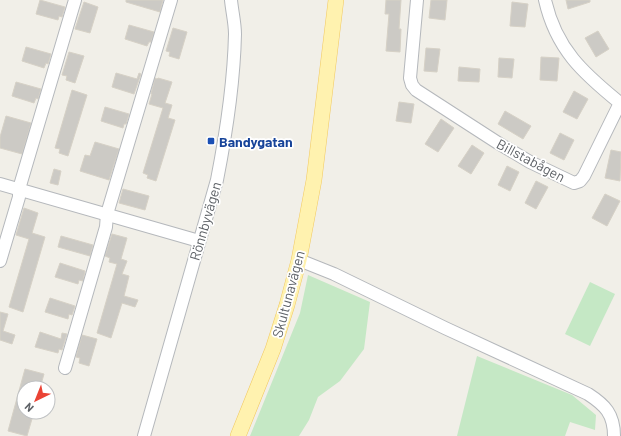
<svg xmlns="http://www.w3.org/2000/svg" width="621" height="436" viewBox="0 0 621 436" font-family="Barlow,sans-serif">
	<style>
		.green { fill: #c5e8c5 }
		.building { fill: #cccac5; stroke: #d6d1c6 }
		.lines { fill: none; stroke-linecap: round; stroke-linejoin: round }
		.minor-casing { stroke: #b5b8bc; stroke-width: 14 }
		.major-casing { stroke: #f2c960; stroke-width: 16 }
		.minor { stroke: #fff; stroke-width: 12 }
		.major { stroke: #fff2af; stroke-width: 15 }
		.transit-dot { fill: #1a4fb4; stroke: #fff; stroke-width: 1.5 }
		.labels { text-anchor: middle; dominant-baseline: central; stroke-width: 3.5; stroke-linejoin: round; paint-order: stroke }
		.transit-label { font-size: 14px; font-weight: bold; fill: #164399; stroke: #fff; text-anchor: start }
		.street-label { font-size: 14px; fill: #5f6368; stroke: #fff }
	</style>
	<rect width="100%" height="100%" fill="#f1efe8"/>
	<g class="green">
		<polygon points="308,275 370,302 364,349 340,381 318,397 309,420 299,436 250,436 300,313"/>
		<polygon points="590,282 615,294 590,346 565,334"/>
		<polygon points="477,356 572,395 596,415 595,430 570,422 565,436 457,436"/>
	</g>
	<g class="building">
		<polygon points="40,0 65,7 62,17 59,16 58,20 36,14"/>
		<polygon points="126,0 163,0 160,12 126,2"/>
		<polygon points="386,0 401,0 399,29 401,29 400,52 386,51 389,14 385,14"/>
		<polygon points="431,0 447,0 445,20 429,18"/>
		<polygon points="566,0 590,0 590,2 568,9"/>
		<polygon points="84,2 98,7 90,33 75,29"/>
		<polygon points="512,2 528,4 525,27 510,26"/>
		<polygon points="129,25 154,32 151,42 149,42 147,46 125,39"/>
		<polygon points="173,28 187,32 179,59 169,56 170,52 166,51"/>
		<polygon points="598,31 609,49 596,57 585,38"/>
		<polygon points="26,47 51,54 48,64 46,63 44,68 22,61"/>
		<polygon points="426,48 440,49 437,72 424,71"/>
		<polygon points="69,52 84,56 75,83 66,80 67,76 62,75"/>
		<polygon points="541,57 559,58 557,81 540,80"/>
		<polygon points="499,58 514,59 512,78 498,77"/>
		<polygon points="459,67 480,69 479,82 458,81"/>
		<polygon points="116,73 137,79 139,73 141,74 134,94 112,87"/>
		<polygon points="155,78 157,79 158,78 172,82 165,103 172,105 168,118 175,120 156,181 147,178 148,175 143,173 163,108 149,104 152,94 151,94"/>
		<polygon points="16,82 41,89 38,99 36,98 34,103 12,96"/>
		<polygon points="72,90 87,95 68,156 59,153 60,149 55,148"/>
		<polygon points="574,91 588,99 577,119 563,112"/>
		<polygon points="399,102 414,104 411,123 396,121"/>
		<polygon points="105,107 129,114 126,124 124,124 123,128 101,121"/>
		<polygon points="505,111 531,126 523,139 498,124"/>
		<polygon points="6,116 31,123 22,154 0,148 0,137"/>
		<polygon points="441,119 454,128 438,152 425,144"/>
		<polygon points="560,133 574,140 564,160 550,153"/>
		<polygon points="95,142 119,149 109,180 80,171 85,155 90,156"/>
		<polygon points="472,145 484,153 471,174 458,166"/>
		<polygon points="611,150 621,152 620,181 605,178"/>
		<polygon points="507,166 519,172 510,191 498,185"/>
		<polygon points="54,169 61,171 58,185 50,183"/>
		<polygon points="536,181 548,187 536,209 525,203"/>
		<polygon points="123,189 149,196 145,210 119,203"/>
		<polygon points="605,194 620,201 607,226 592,218"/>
		<polygon points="24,208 38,213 32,233 45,237 23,312 9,307 29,239 16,235"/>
		<polygon points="112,234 127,238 121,259 127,261 122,274 129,276 124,296 138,300 135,307 122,303 111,338 97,333 117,264 109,262 110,258 105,256"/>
		<polygon points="61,236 93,245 90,256 58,247"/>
		<polygon points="60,263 85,271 83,281 79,280 78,284 55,277"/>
		<polygon points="50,298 75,306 72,315 69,314 68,319 45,312"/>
		<polygon points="0,312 8,314 3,331 15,335 12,344 0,340"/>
		<polygon points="40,332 61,339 62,333 67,334 62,350 59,349 58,353 35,347"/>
		<polygon points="82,335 97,339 89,366 79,363 80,358 76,357"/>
		<polygon points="25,369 44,374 40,388 24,388 24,412 34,412 27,436 8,431"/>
	</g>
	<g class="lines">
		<g class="minor-casing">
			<g id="minor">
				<path d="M 417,0 L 410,78 L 412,85 L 416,90 L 498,143 L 530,162 L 574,183 L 580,181 L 584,176 L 620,103 C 583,73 556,49 545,0"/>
				<polyline points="0,184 199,241"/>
				<path d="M 299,260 L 334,274 L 445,328 L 588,394 C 605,405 614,414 614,436"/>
				<polyline points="0,261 19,197 19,189 75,0"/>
				<polyline points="65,368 106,227 107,214 171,0"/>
				<path d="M 144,436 L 217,180 C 226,134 234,80 235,34 C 235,23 232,11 231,0"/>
			</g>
		</g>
		<g class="major-casing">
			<polyline id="major" points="238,436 273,349 287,305 299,260 314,180 336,0"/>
		</g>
		<use href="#minor" class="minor"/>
		<use href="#major" class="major"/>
	</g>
	<rect class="transit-dot" x="207" y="137" width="8" height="8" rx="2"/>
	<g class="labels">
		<g class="transit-label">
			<text x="219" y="141">Bandygatan</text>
		</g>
		<g class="street-label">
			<text transform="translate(531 160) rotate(28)">Billstabågen</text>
			<text transform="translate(205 221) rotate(-74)">Rönnbyvägen</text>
			<text transform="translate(288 294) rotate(-75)">Skultunavägen</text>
		</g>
	</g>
	<g transform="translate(36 400) rotate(223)"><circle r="19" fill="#ffffff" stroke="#bfc1c3"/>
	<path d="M0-3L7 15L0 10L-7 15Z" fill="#ea4335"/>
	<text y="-6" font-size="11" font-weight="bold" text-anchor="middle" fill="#5f6368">N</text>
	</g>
</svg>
